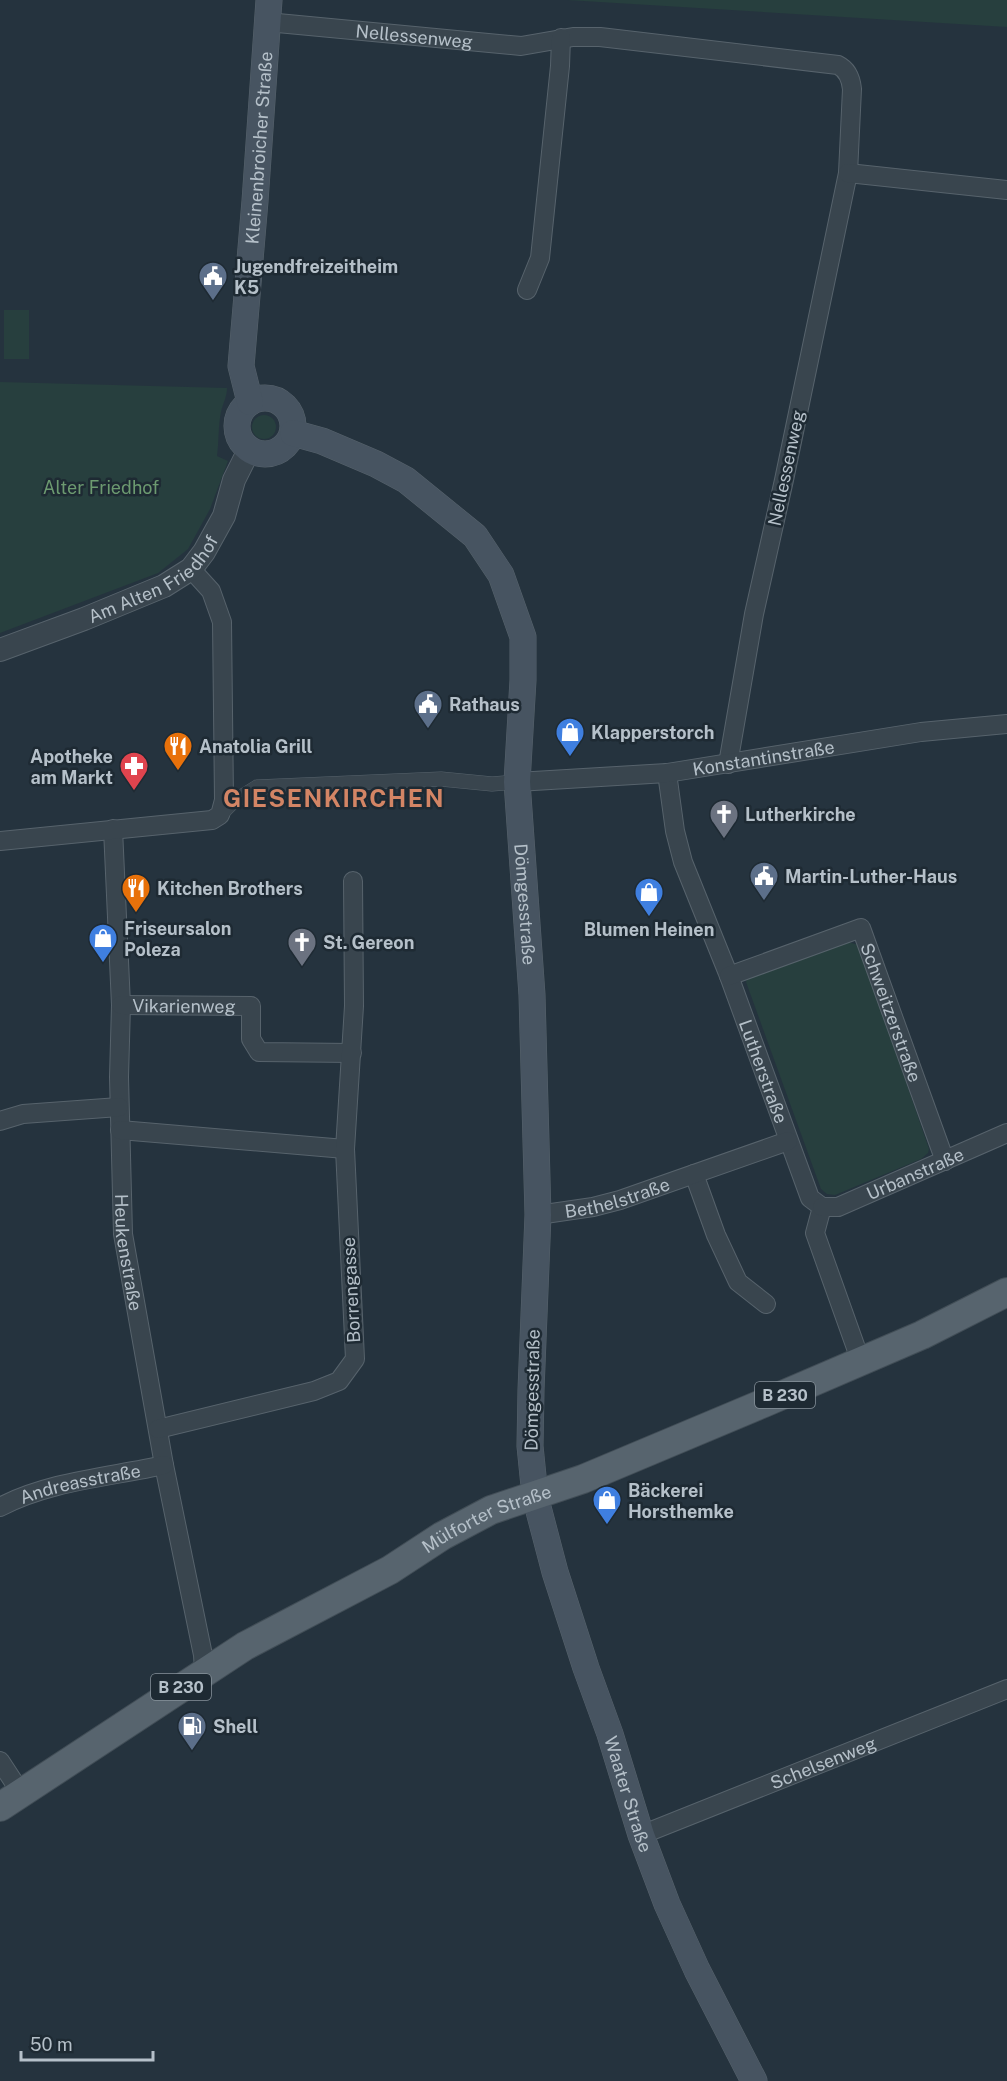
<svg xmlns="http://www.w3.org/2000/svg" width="1007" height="2081" viewBox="0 0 1007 2081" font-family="'Public Sans',sans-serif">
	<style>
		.green { fill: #273f3e }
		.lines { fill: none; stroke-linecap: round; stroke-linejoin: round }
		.pedestrian-casing { stroke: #57636c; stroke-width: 15 }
		.minor-casing { stroke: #57636c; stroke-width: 20 }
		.tertiary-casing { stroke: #57636c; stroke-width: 24 }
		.secondary-casing { stroke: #57636c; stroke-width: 27 }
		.primary-casing { stroke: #424e57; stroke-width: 30 }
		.pedestrian { stroke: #39454e; stroke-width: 14 }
		.minor { stroke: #39454e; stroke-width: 18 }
		.tertiary { stroke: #39454e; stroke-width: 22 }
		.secondary { stroke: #475461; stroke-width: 26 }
		.primary { stroke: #57646e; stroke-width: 28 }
		.labels { text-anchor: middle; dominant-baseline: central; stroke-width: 5; stroke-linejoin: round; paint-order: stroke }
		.shield { fill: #1e2a33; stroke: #88939c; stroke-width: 1.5 }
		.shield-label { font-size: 16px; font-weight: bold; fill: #b5c0c9 }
		.street-label { font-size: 18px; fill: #b5c0c9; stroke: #1e2a33 }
		.poi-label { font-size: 18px; font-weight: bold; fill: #b5c0c9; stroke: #1e2a33; text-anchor: start }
		.park-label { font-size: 18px; fill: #6c9a70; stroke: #1e2a33 }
		.district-label { font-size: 24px; font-weight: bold; letter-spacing: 1.5px; fill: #d38565; stroke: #1e2a33 }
	</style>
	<rect width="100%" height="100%" fill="#25333e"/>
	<g class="green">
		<polygon points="567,0 1007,0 1007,27"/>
		<rect x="4" y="310" width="25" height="49"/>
		<path d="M 0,382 L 227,388 C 227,397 223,403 221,412 C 218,426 219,442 217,456 L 228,461 L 210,509 L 188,549 L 158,573 L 0,633 Z"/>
		<circle cx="264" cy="427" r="12"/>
		<polygon points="843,941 859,945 929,1149 928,1153 921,1159 835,1195 827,1194 821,1189 746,982 749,975"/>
	</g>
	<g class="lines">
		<g class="pedestrian-casing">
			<polyline id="pedestrian" points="220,815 233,802 257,787 441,779 492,784 517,782"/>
		</g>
		<g class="minor-casing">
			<g id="minor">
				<path id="s1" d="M 267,22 L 521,46 L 573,37 L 600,37 L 838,65 C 848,70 851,79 852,89 L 848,173 L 784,480 L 754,614 L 728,764"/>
				<polyline points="848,173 1007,190"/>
				<polyline points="527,290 540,258 560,66 561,38"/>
				<path id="s2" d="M 667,773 L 675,831 L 683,862 L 729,976 L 810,1198 L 822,1207 L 815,1233 L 861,1362"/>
				<path id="s3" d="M 517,782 L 667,773 L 921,732 L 1007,724"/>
				<path id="s4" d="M 113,829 L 121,1005 L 119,1077 L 123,1234 L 164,1465 L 203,1655 L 204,1671"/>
				<polyline points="0,841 212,820 220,815 224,800 222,622 211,591 191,569"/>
				<path id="s5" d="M 729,976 L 861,928 L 945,1161"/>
				<path id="s6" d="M 121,1005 L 251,1006 L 251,1039 L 259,1052 L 352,1053"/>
				<polyline points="0,1121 23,1114 119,1107"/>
				<polyline points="120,1130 345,1149"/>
				<polyline points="694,1174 716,1235 738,1282 766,1304"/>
				<path id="s7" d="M 822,1207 L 838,1207 L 1007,1133"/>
				<path id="s8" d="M 538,1215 L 593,1207 L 620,1200 L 788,1141"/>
				<polyline points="158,1429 314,1391 339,1381 355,1359 345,1149 354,1006 353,881"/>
				<path id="s9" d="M 0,1507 C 49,1481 110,1477 164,1465"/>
				<polyline points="0,1761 21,1793"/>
				<path id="s10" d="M 641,1835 L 1007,1689"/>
			</g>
		</g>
		<g class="tertiary-casing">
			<g id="tertiary">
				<path id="s11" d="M 0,650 L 84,619 L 164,586 L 191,569 L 204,552 L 224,516 L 234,480 L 249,450"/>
			</g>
		</g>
		<g class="secondary-casing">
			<g id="secondary">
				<circle cx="265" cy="426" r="28"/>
				<path id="s12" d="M 250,402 L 241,366 L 255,201 L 269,0"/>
				<path id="s13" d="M 293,433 L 322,441 L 376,464 L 406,480 L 475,536 L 501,575 L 523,637 L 523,680 L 517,782 L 532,995 L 538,1215 L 531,1390 L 530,1446 L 535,1496 L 555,1572 L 586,1668 L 610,1734 L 641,1835 L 667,1904 L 697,1970 L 754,2081"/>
			</g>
		</g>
		<g class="primary-casing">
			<g id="primary">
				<path id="s14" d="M 0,1807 L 245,1646 L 390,1570 L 442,1536 L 491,1510 L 583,1479 L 764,1403 L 922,1335 L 1007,1292"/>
			</g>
		</g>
		<use href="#pedestrian" class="pedestrian"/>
		<use href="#minor" class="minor"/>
		<use href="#tertiary" class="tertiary"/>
		<use href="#secondary" class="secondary"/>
		<use href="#primary" class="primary"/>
	</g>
	<defs>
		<g id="civic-pin" transform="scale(1.5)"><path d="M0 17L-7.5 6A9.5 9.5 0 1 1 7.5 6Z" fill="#5c6f8a" stroke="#1e2a33"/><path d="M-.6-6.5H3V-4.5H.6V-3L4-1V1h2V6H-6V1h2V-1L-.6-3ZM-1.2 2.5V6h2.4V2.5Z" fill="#fff"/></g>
		<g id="shop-pin" transform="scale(1.5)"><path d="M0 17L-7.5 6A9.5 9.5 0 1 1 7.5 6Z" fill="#3f7fe0" stroke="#1e2a33"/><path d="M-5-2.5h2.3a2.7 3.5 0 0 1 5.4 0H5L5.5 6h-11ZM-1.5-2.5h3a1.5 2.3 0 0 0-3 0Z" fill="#fff"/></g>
		<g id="restaurant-pin" transform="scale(1.5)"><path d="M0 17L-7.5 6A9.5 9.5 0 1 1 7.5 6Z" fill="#e8710a" stroke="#1e2a33"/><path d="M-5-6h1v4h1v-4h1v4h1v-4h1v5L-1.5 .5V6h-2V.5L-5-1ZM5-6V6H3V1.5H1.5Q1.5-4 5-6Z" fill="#fff"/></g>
		<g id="pharmacy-pin" transform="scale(1.5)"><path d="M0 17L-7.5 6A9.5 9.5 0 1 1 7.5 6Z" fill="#e0444e" stroke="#1e2a33"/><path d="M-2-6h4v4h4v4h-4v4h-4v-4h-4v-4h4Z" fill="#fff"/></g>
		<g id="church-pin" transform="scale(1.5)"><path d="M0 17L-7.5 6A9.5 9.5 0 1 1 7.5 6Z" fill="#6b7280" stroke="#1e2a33"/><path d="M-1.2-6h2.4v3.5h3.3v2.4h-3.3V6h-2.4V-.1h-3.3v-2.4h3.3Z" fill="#fff"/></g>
		<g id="fuel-pin" transform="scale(1.5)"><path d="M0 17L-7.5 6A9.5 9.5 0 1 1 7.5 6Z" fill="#5c6f8a" stroke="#1e2a33"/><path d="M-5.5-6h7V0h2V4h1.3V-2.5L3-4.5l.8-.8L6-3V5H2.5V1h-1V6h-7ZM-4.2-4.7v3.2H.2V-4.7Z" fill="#fff"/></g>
	</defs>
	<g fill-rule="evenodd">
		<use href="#civic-pin" x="213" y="276"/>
		<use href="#civic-pin" x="428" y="704"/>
		<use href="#shop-pin" x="570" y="732"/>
		<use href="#restaurant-pin" x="178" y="746"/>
		<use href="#pharmacy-pin" x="134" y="766"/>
		<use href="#church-pin" x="724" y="814"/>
		<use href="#civic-pin" x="764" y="876"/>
		<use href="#restaurant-pin" x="136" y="888"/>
		<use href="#shop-pin" x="649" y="892"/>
		<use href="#shop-pin" x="103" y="938"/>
		<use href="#church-pin" x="302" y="942"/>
		<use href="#shop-pin" x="607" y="1500"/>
		<use href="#fuel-pin" x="192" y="1726"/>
	</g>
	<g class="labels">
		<g class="shield">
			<rect x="755" y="1382" width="60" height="26" rx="4.5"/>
			<rect x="151" y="1674" width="60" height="26" rx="4.5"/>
		</g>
		<g class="shield-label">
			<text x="785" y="1395">B 230</text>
			<text x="181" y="1687">B 230</text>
		</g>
		<g class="street-label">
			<text stroke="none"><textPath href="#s1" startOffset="148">Nellessenweg</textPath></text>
			<text stroke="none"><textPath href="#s12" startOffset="256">Kleinenbroicher Straße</textPath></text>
			<text transform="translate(786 468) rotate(-78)">Nellessenweg</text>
			<text stroke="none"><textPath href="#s11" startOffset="171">Am Alten Friedhof</textPath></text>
			<text stroke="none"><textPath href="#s3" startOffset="248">Konstantinstraße</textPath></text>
			<text stroke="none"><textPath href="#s13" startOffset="592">Dömgesstraße</textPath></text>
			<text stroke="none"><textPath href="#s6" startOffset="63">Vikarienweg</textPath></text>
			<text stroke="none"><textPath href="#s5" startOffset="230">Schweitzerstraße</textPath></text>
			<text stroke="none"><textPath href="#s2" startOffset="315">Lutherstraße</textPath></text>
			<text stroke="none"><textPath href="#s7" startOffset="100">Urbanstraße</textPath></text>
			<text stroke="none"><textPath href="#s8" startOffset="81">Bethelstraße</textPath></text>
			<text stroke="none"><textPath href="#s4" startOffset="424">Heukenstraße</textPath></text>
			<text transform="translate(351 1290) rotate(-93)">Borrengasse</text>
			<text transform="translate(532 1390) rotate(-89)">Dömgesstraße</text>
			<text stroke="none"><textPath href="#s9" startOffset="84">Andreasstraße</textPath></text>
			<text stroke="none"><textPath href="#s14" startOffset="567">Mülforter Straße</textPath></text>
			<text stroke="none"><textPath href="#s10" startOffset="196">Schelsenweg</textPath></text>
			<text stroke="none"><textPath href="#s13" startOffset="1497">Waater Straße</textPath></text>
		</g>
		<g class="poi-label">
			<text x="234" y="266">Jugendfreizeitheim<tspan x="234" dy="21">K5</tspan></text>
			<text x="449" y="704">Rathaus</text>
			<text x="591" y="732">Klapperstorch</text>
			<text x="199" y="746">Anatolia Grill</text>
			<text x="113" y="756" text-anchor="end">Apotheke<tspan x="113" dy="21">am Markt</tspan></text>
			<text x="745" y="814">Lutherkirche</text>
			<text x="785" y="876">Martin-Luther-Haus</text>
			<text x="157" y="888">Kitchen Brothers</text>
			<text x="124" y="928">Friseursalon<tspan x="124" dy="21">Poleza</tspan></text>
			<text x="649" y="929" text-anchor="middle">Blumen Heinen</text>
			<text x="323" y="942">St. Gereon</text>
			<text x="628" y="1490">Bäckerei<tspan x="628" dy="21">Horsthemke</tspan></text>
			<text x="213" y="1726">Shell</text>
		</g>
		<g class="park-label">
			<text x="101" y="487">Alter Friedhof</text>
		</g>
		<g class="district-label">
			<text x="334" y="798">GIESENKIRCHEN</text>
		</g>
	</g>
	<path d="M21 2051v9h132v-9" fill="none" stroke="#b5c0c9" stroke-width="3"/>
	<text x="30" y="2051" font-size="18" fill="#b5c0c9" stroke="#1e2a33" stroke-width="4.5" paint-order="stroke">50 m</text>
</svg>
